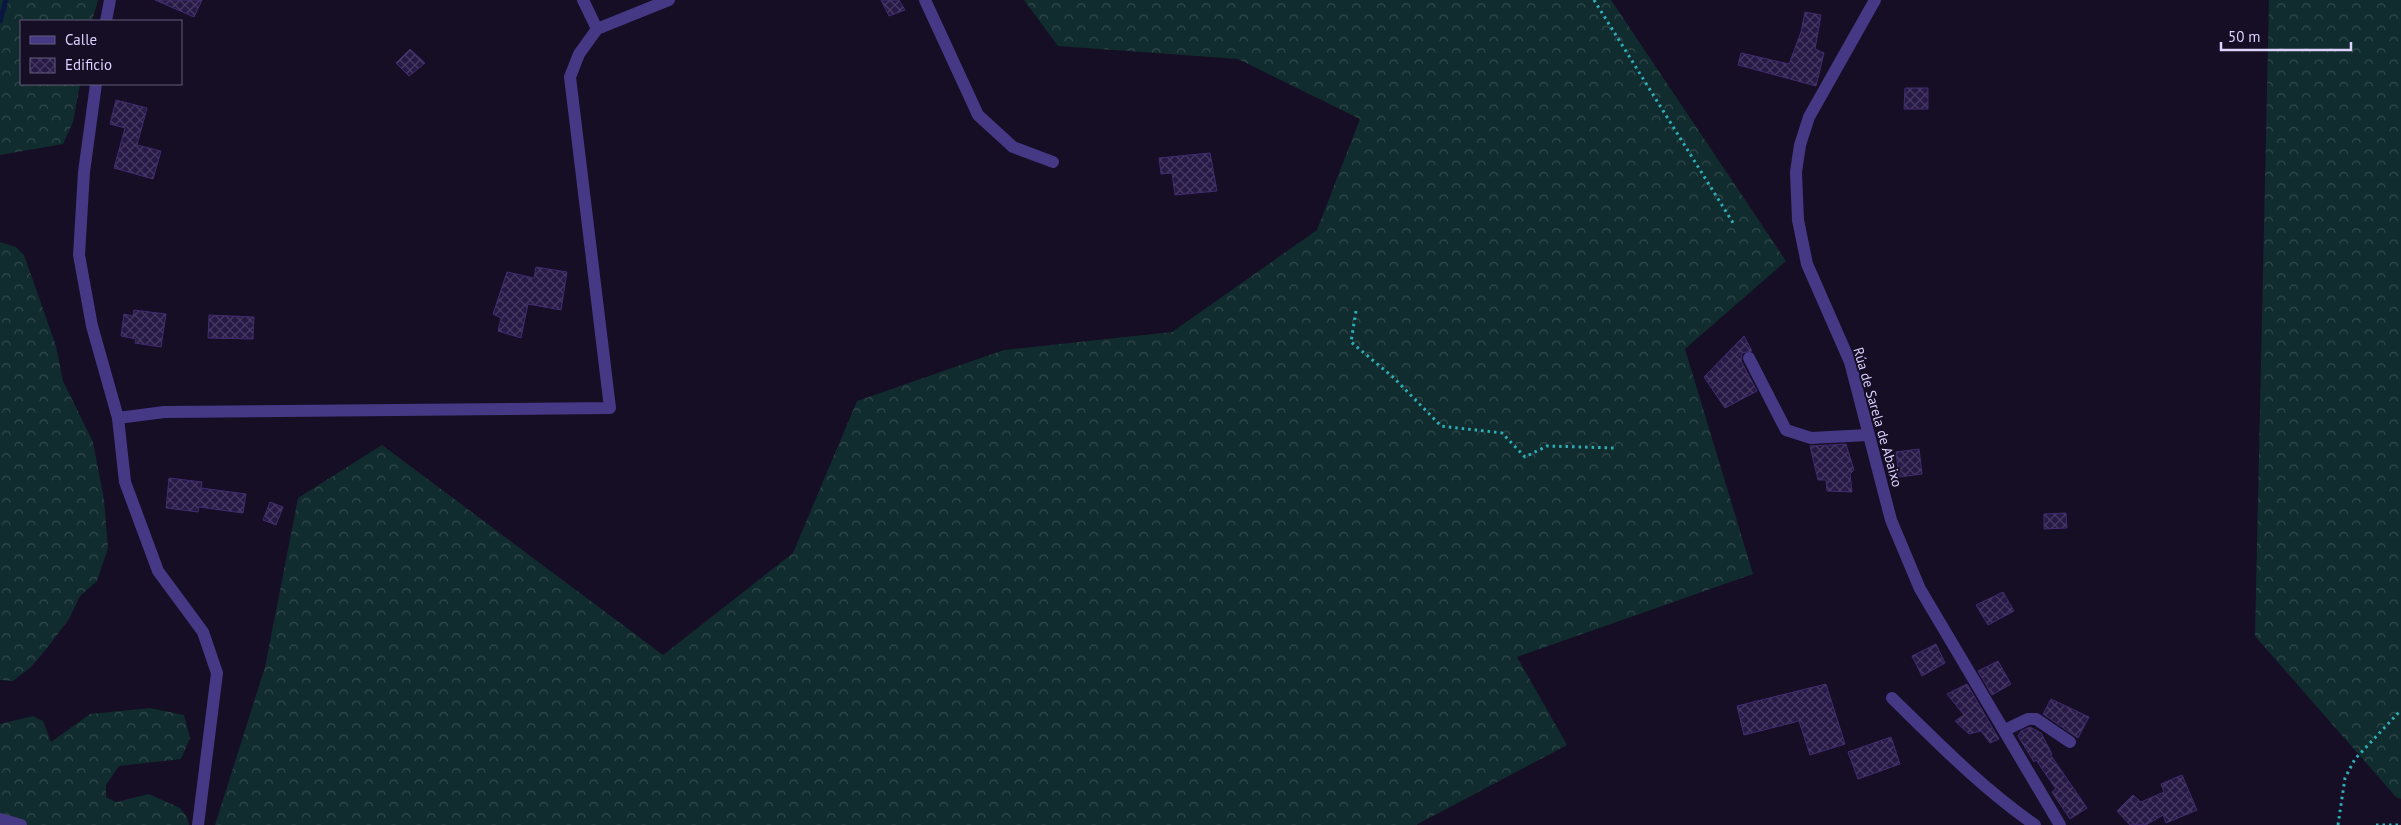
<svg xmlns="http://www.w3.org/2000/svg" width="2401" height="825" viewBox="0 0 2401 825" font-family="'PT Sans',sans-serif">
	<style>
		.forest { fill: url(#forest-crowns) }
		.lines { fill: none; stroke-linecap: round; stroke-linejoin: round }
		.stream { stroke: #091642; stroke-width: 5 }
		.building { fill: url(#building-cross-hatch); stroke: #422b72 }
		.path { stroke: #2daeb8; stroke-width: 3; stroke-dasharray: 2.5 4; stroke-linecap: butt }
		.minor { stroke: #453884; stroke-width: 12 }
		.labels { text-anchor: middle; dominant-baseline: central; stroke-width: 4; stroke-linejoin: round; paint-order: stroke }
		.street-label { font-size: 14px; fill: #dcd1ff; stroke: #150e24 }
	</style>
	<defs>
		<pattern id="forest-crowns" width="20" height="18" patternUnits="userSpaceOnUse" patternTransform="scale(1.25)"><rect width="20" height="18" fill="#112c2e"/><path d="M2 6a3 3 0 1 1 6 0M12 15a3 3 0 1 1 6 0" fill="none" stroke="#334a4d"/></pattern>
		<pattern id="building-cross-hatch" width="8" height="8" patternUnits="userSpaceOnUse" patternTransform="scale(1.25)"><rect width="8" height="8" fill="#281a46"/><path d="M0 0l8 8M0 8l8-8" fill="none" stroke="#473a62"/></pattern>
	</defs>
	<rect width="100%" height="100%" fill="#150e24"/>
	<g class="forest">
		<polygon points="0,0 98,0 92,21 21,21 21,84 80,84 73,122 63,144 0,155"/>
		<polygon points="1024,0 1611,0 1786,261 1685,349 1753,574 1517,657 1567,745 1416,825 215,825 265,667 298,498 382,445 663,655 793,553 857,401 1004,350 1172,332 1317,230 1360,119 1238,59 1058,46"/>
		<polygon points="2269,0 2401,0 2401,799 2396,797 2255,636"/>
		<polygon points="0,242 16,247 24,255 56,346 63,381 93,442 104,500 108,548 97,581 80,596 69,619 47,648 31,667 13,681 0,680"/>
		<polygon points="150,708 184,715 190,738 181,759 119,766 106,785 106,797 116,802 149,794 180,808 187,817 189,825 24,825 0,819 0,724 33,716 43,721 51,742 90,714"/>
	</g>
	<g class="lines">
		<polyline class="stream" points="0,21 6,0"/>
	</g>
	<g class="building">
		<polygon points="155,0 202,0 194,17"/>
		<polygon points="881,0 899,0 905,10 889,16"/>
		<polygon points="1805,12 1821,15 1815,49 1824,53 1816,86 1738,65 1741,53 1789,64 1801,32"/>
		<polygon points="410,49 425,63 409,76 396,63"/>
		<polygon points="1905,88 1928,88 1928,109 1904,109"/>
		<polygon points="116,100 147,108 137,145 161,151 153,179 114,168 125,128 110,124"/>
		<polygon points="1210,153 1217,191 1175,195 1172,173 1161,174 1159,158"/>
		<polygon points="536,267 567,272 561,310 528,304 521,338 498,331 501,318 493,314 507,272 534,278"/>
		<polygon points="134,310 166,314 161,347 135,343 136,339 121,336 124,314 133,316"/>
		<polygon points="209,315 254,317 253,339 208,338"/>
		<polygon points="1744,336 1752,351 1742,353 1741,361 1757,391 1725,408 1704,377"/>
		<polygon points="1846,444 1854,470 1850,474 1852,492 1827,491 1826,480 1818,480 1810,446"/>
		<polygon points="1919,449 1922,474 1899,477 1896,452"/>
		<polygon points="169,478 202,482 201,488 246,494 243,513 199,507 198,512 166,508"/>
		<polygon points="270,502 283,507 276,525 263,520"/>
		<polygon points="2066,513 2067,528 2044,529 2044,514"/>
		<polygon points="2003,592 2014,611 1988,625 1976,605"/>
		<polygon points="1936,644 1945,663 1922,676 1912,656"/>
		<polygon points="1998,661 2011,684 1992,695 1978,671"/>
		<polygon points="1826,684 1845,744 1810,755 1799,721 1744,735 1737,706"/>
		<polygon points="1967,684 1999,739 1990,743 1981,731 1969,734 1955,721 1964,715 1947,694"/>
		<polygon points="2051,699 2089,717 2078,738 2043,714"/>
		<polygon points="2030,727 2041,733 2052,754 2050,754 2087,808 2070,819 2052,792 2056,789 2036,760 2034,762 2018,736 2021,731"/>
		<polygon points="1891,737 1900,764 1858,779 1848,752"/>
		<polygon points="2182,775 2197,810 2166,823 2163,815 2146,825 2130,825 2117,811 2133,795 2141,802 2164,792 2161,784"/>
	</g>
	<g class="lines">
		<g class="path">
			<polyline points="1594,0 1735,226"/>
			<polyline points="1356,311 1351,342 1394,378 1441,426 1502,433 1525,457 1547,446 1615,448"/>
			<polyline points="2338,825 2345,778 2355,759 2401,710"/>
			<polyline points="2376,825 2401,825"/>
		</g>
		<g class="minor">
			<polyline points="583,0 597,29"/>
			<polyline points="925,0 978,115 1013,147 1053,162"/>
			<polyline points="1875,0 1809,117 1800,145 1796,172 1798,220 1807,264 1850,362 1891,520 1920,589 2060,825"/>
			<polyline points="106,21 110,0"/>
			<polyline points="96,84 84,172 79,255 92,326 118,418 125,482 158,571 203,632 217,673 198,825"/>
			<polyline points="1749,358 1786,430 1811,438 1868,435"/>
			<polyline points="118,418 164,412 610,408 570,77 579,54 597,29 669,0"/>
			<path d="M 1892,698 C 1938,743 1982,788 2035,825"/>
			<polyline points="2005,730 2028,719 2036,719 2070,742"/>
			<polyline points="0,819 21,825"/>
		</g>
	</g>
	<g class="labels">
		<g class="street-label">
			<text transform="translate(1878 417) rotate(74)">Rúa de Sarela de Abaixo</text>
		</g>
	</g>
	<rect x="20" y="20" width="162" height="65" fill="#150e24" stroke="#655c7c"/>
	<rect x="30" y="36" width="25" height="8" fill="#453884" stroke="#655c7c"/>
	<text x="65" y="45" font-size="15" fill="#dcd1ff">Calle</text>
	<rect x="30" y="58" width="25" height="15" fill="url(#building-cross-hatch)" stroke="#655c7c"/>
	<text x="65" y="70" font-size="15" fill="#dcd1ff">Edificio</text>
	<path d="M2221 42v8h130v-8" fill="none" stroke="#dcd1ff" stroke-width="2.5"/>
	<text x="2228" y="42" font-size="15" fill="#dcd1ff" stroke="#150e24" stroke-width="4" paint-order="stroke">50 m</text>
</svg>
